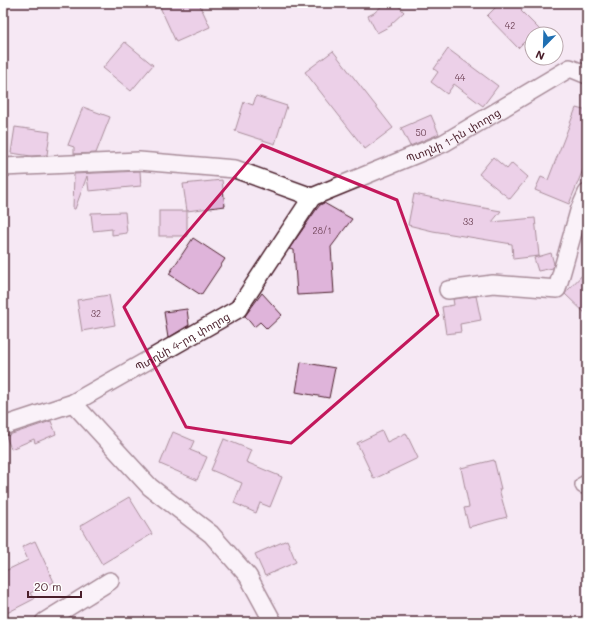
<svg xmlns="http://www.w3.org/2000/svg" width="590" height="625" viewBox="0 0 590 625" font-family="Mali,'Noto Sans Armenian',sans-serif">
	<style>
		.building { fill: #dfb4da; stroke: #4a1f2b }
		.lines { fill: none; stroke-linecap: round; stroke-linejoin: round }
		.minor-casing { stroke: #4a1f2b; stroke-width: 20 }
		.minor { stroke: #fff; stroke-width: 17 }
		.marked { fill: none; stroke: #c2185b; stroke-width: 3; stroke-linejoin: round }
		.labels { text-anchor: middle; dominant-baseline: central; stroke-width: 4; stroke-linejoin: round; paint-order: stroke }
		.number-label { font-size: 9px; fill: #6f4457 }
		.street-label { font-size: 11px; fill: #4a1f2b; stroke: #fff }
	</style>
	<rect width="100%" height="100%" fill="#f5e8f4"/>
	<filter id="ink" filterUnits="userSpaceOnUse"><feTurbulence type="fractalNoise" baseFrequency=".025" numOctaves="2"/><feDisplacementMap in="SourceGraphic" scale="8" xChannelSelector="R" yChannelSelector="G"/><feConvolveMatrix kernelMatrix="1 2 1 2 8 2 1 2 1" color-interpolation-filters="sRGB"/></filter>
	<g filter="url(#ink)">
		<g class="building">
			<polygon points="168,3 199,3 210,27 176,42 160,7"/>
			<polygon points="385,3 396,3 404,12 391,24 392,25 377,33 368,16 374,13"/>
			<polygon points="500,3 529,3 521,11 544,34 532,34 532,49 524,42 518,48 487,16"/>
			<polygon points="125,42 153,65 131,91 103,68"/>
			<polygon points="448,49 498,86 483,106 454,84 447,94 431,82 438,72 434,69"/>
			<polygon points="333,51 393,128 365,149 305,72"/>
			<polygon points="256,96 287,106 275,144 235,131 244,102 253,105"/>
			<polygon points="83,107 110,117 96,153 74,154 74,147 68,145"/>
			<polygon points="576,108 587,111 587,148 583,158 587,160 569,204 535,190 541,177 548,180"/>
			<polygon points="431,115 439,134 410,146 401,128"/>
			<polygon points="15,127 50,132 47,155 31,156 11,153"/>
			<polygon points="493,157 507,169 512,163 528,177 510,199 479,174"/>
			<polygon points="140,171 141,186 89,191 87,176 75,209 73,209 74,174"/>
			<polygon points="222,180 225,206 187,211 183,184"/>
			<polygon points="414,194 439,199 439,200 501,211 492,222 535,218 539,256 513,259 512,244 433,231 408,225"/>
			<polygon points="324,203 352,219 331,247 334,293 297,295 294,250 289,249 316,210 320,205"/>
			<rect x="159" y="211" width="28" height="25"/>
			<polygon points="125,212 127,233 112,235 112,229 93,231 91,213"/>
			<polygon points="193,238 225,259 201,295 169,274"/>
			<polygon points="551,253 554,264 553,268 538,271 534,258"/>
			<polygon points="587,270 587,315 565,294 567,291"/>
			<polygon points="262,293 282,315 267,329 260,322 254,327 245,316"/>
			<polygon points="109,295 115,325 82,331 77,300"/>
			<polygon points="476,296 481,320 460,324 461,332 446,334 442,307 454,305 453,299"/>
			<polygon points="187,309 189,325 168,338 164,312"/>
			<polygon points="301,362 335,368 329,398 296,392"/>
			<polygon points="51,421 56,434 35,443 34,439 11,449 6,436"/>
			<polygon points="382,431 387,442 406,433 418,458 374,479 357,443"/>
			<polygon points="173,432 194,441 190,450 207,457 197,480 160,464"/>
			<polygon points="224,439 251,450 246,462 282,477 270,507 260,503 256,513 234,503 242,483 211,470"/>
			<polygon points="494,460 501,489 499,489 507,517 469,527 464,508 469,507 461,468"/>
			<polygon points="129,497 152,534 102,564 80,526"/>
			<polygon points="287,540 296,562 265,576 255,554"/>
			<polygon points="35,541 54,582 30,593 34,599 3,615 3,572 28,560 22,547"/>
		</g>
		<g class="lines">
			<g class="minor-casing">
				<g id="minor">
					<polyline points="3,167 139,161 235,169 312,197"/>
					<path id="s1" d="M 312,197 L 444,143 L 570,68 L 587,75"/>
					<polyline points="448,290 493,284 557,289 579,211 587,193"/>
					<polyline points="73,403 150,487 211,534 248,576 273,622"/>
					<path id="s2" d="M 3,426 L 73,403 L 238,309 L 312,197"/>
					<polyline points="584,485 587,484"/>
					<polyline points="44,622 110,581"/>
				</g>
			</g>
			<use href="#minor" class="minor"/>
		</g>
	</g>
	<path d="M0 0H590V625H0ZM 262,145 L 397,200 L 438,315 L 291,443 L 186,427 L 124,307 Z" fill="#f5e8f4" fill-opacity=".55" fill-rule="evenodd"/>
	<path class="marked" d="M 262,145 L 397,200 L 438,315 L 291,443 L 186,427 L 124,307 Z"/>
	<g class="labels">
		<g class="number-label">
			<text x="510" y="25">42</text>
			<text x="460" y="77">44</text>
			<text x="421" y="132">50</text>
			<text x="468" y="221">33</text>
			<text x="322" y="230">28/1</text>
			<text x="96" y="313">32</text>
		</g>
		<g class="street-label">
			<text stroke="none"><textPath href="#s1" startOffset="154">Պտղնի 1-ին փողոց</textPath></text>
			<text stroke="none"><textPath href="#s2" startOffset="199">Պտղնի 4-րդ փողոց</textPath></text>
		</g>
	</g>
	<rect width="590" height="625" fill="none" stroke="#fff" stroke-width="16"/>
	<rect x="8" y="8" width="574" height="609" fill="none" stroke="#4a1f2b" stroke-width="1.5" filter="url(#ink)"/>
	<g transform="translate(544 46) rotate(203)"><circle r="19" fill="#ffffff" stroke="#b7a5aa"/>
	<path d="M0-3L7 15L0 10L-7 15Z" fill="#1f6fb2"/>
	<text y="-6" font-size="11" font-weight="bold" text-anchor="middle" fill="#4a1f2b">N</text>
	</g>
	<path d="M28 591v6h53v-6" fill="none" stroke="#4a1f2b" stroke-width="2"/>
	<text x="34" y="591" font-size="12" fill="#4a1f2b" stroke="#ffffff" stroke-width="3" paint-order="stroke">20 m</text>
</svg>
